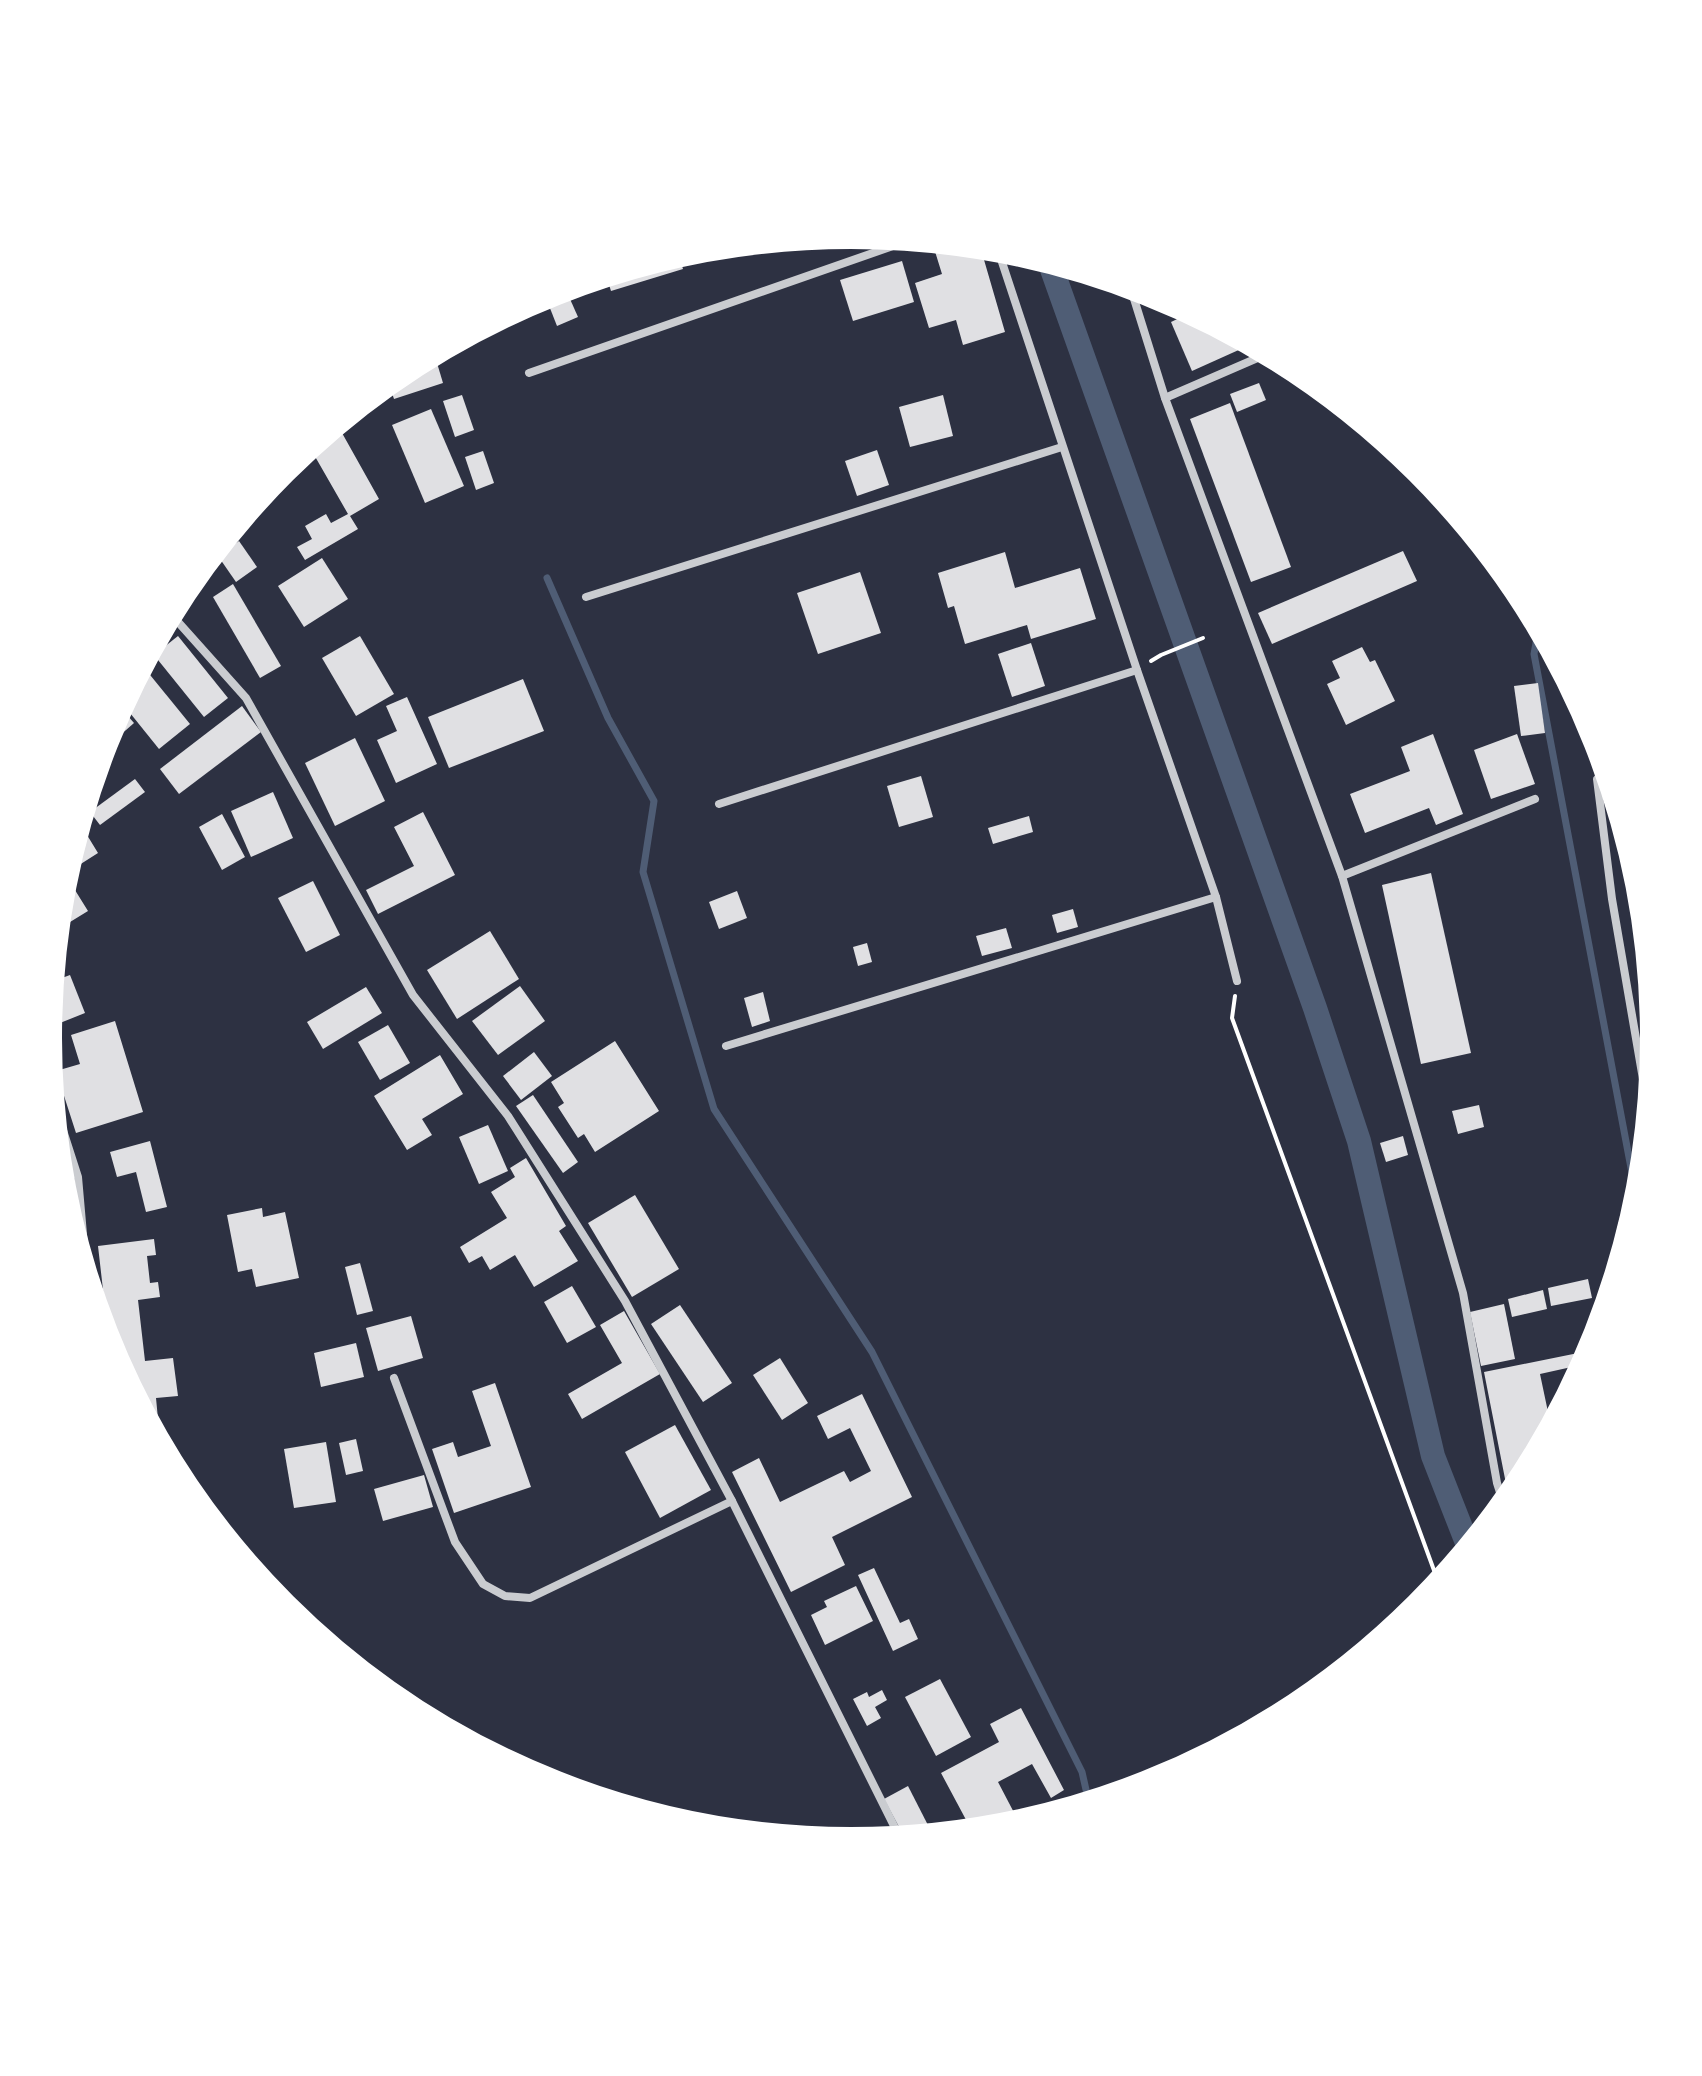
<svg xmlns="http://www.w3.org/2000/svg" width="1702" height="2076" viewBox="0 0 1702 2076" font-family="'DejaVu Sans',sans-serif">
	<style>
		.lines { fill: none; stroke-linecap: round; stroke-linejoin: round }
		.stream { stroke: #4f5d75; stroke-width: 7 }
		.canal { stroke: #4f5d75; stroke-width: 24 }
		.building { fill: #e0e0e3 }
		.path { stroke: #fff; stroke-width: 4 }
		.minor { stroke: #caccd0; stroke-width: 8 }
		.rim { fill: none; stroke: #fff; stroke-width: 4 }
	</style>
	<rect width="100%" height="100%" fill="#2d3142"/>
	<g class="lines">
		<g class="stream">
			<polyline points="547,578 608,718 654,801 643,872 714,1109 872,1352 1082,1772 1089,1803"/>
			<polyline points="1539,626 1534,654 1638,1205"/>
		</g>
		<polyline class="canal" points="1049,261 1315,1008 1359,1141 1433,1456 1469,1548"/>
	</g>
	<g class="building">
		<polygon points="943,242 980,246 1005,332 963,345 956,320 929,328 915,283 942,274 933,245"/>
		<polygon points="678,253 683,269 611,291 606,275"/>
		<polygon points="902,261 914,302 853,321 840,280"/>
		<polygon points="566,290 578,317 557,326 546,298"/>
		<polygon points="1192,312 1252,344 1192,371 1171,322"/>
		<polygon points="434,353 443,383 394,399 388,381 404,368"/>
		<polygon points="1259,383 1266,400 1237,412 1230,394"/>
		<polygon points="462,395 474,430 455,437 443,401"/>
		<polygon points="943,395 953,436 910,447 899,407"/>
		<polygon points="1230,403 1291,567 1251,582 1190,419"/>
		<polygon points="431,409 464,486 425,503 392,425"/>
		<polygon points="337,424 379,499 350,516 358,529 305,560 297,547 312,539 305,526 326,514 331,523 348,514 309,446"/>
		<polygon points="877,450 889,485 857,496 845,461"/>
		<polygon points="483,451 494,483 476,490 465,457"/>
		<polygon points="239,541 257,567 236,582 218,556"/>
		<polygon points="1403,551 1417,581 1272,644 1258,613"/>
		<polygon points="1005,552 1015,588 1080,568 1096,619 1031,639 1027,625 965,644 954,606 948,608 938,573"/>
		<polygon points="322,558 348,599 304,627 278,586"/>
		<polygon points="860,572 881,633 818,654 797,593"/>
		<polygon points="233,584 281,666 260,678 213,597"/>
		<polygon points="178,636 228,698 204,717 154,655"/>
		<polygon points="360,636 394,694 356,716 322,658"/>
		<polygon points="1031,643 1045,686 1012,697 998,654"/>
		<polygon points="1362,647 1370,662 1375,660 1395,701 1346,725 1327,684 1340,678 1332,661"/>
		<polygon points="142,665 190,724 159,749 122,703"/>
		<polygon points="523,679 544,731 449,768 428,717"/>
		<polygon points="1538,683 1545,733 1521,736 1514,686"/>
		<polygon points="407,697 437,764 396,783 377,740 397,731 386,706"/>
		<polygon points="242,706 261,732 179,794 160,769"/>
		<polygon points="120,707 134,723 101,752 107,730"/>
		<polygon points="1433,734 1463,814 1436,825 1429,808 1365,833 1350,794 1410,771 1401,747"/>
		<polygon points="1517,734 1535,784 1491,799 1474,750"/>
		<polygon points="355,738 385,801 335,826 305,763"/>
		<polygon points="921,776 933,817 899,827 887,786"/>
		<polygon points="135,779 145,792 100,825 90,812"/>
		<polygon points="273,792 293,838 251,857 231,811"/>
		<polygon points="423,812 455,875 378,914 366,890 414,866 394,827"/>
		<polygon points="222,814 245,857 222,870 199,827"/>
		<polygon points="1029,816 1033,832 993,844 988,828"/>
		<polygon points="87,835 98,853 65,874 88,911 57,930 62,881 73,844"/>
		<polygon points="1431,873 1471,1053 1421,1064 1382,885"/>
		<polygon points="313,881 340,935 306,952 278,898"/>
		<polygon points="737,891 747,918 719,929 709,902"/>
		<polygon points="1073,909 1078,927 1057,933 1052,915"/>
		<polygon points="1006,928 1012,948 982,956 976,936"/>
		<polygon points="490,931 519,979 457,1019 427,970"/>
		<polygon points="867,943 872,962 858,966 853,947"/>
		<polygon points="70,975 85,1013 50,1027 48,1022 51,982"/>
		<polygon points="520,986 545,1021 498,1055 472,1021"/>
		<polygon points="366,987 382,1013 323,1049 307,1022"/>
		<polygon points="763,992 770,1021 752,1027 744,998"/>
		<polygon points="115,1021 143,1112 76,1133 56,1071 80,1064 71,1035"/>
		<polygon points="388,1025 410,1063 380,1080 358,1042"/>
		<polygon points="615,1041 659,1111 595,1152 584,1134 578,1138 558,1107 564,1103 551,1082"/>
		<polygon points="534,1052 552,1076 521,1100 503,1076"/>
		<polygon points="440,1055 463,1094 422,1119 432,1135 407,1150 374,1096"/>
		<polygon points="533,1095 578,1162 563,1173 516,1106"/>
		<polygon points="1479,1105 1484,1127 1458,1134 1452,1111"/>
		<polygon points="488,1125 508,1171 479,1184 459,1137"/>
		<polygon points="1403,1136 1408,1155 1386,1162 1380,1143"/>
		<polygon points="150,1141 167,1207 146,1212 136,1172 117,1177 110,1152"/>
		<polygon points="526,1158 566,1226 559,1231 578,1261 534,1287 515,1255 490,1270 482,1256 469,1263 460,1247 507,1218 491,1192 515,1177 510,1168"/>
		<polygon points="635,1195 679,1269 632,1297 588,1223"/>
		<polygon points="262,1208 263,1217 285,1212 299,1278 256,1287 252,1269 238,1272 227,1215"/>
		<polygon points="154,1239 156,1255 147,1256 150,1283 158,1282 160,1297 138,1300 145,1361 173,1358 178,1396 156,1398 158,1419 147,1420 110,1351 98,1246"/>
		<polygon points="360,1263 373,1311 357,1315 345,1267"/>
		<polygon points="1588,1279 1592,1298 1551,1306 1548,1288"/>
		<polygon points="572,1286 596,1327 567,1343 544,1302"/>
		<polygon points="1543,1290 1547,1309 1512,1317 1508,1299"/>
		<polygon points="1504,1304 1515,1359 1481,1366 1470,1312"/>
		<polygon points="680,1305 732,1383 703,1402 651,1324"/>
		<polygon points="624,1311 660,1374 582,1419 568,1394 622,1363 600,1325"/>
		<polygon points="411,1316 423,1358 378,1371 366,1328"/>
		<polygon points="356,1343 364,1377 321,1387 314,1353"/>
		<polygon points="1593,1350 1585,1364 1540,1374 1548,1412 1561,1409 1520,1486 1509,1499 1484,1372"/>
		<polygon points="780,1358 808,1403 782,1420 753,1375"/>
		<polygon points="495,1383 531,1487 454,1513 432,1449 453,1442 458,1457 491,1446 472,1391"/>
		<polygon points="862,1394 912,1497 832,1537 845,1565 791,1592 732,1472 759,1458 780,1502 844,1471 850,1482 871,1471 850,1428 828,1439 817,1416"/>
		<polygon points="675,1425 711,1490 660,1518 625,1452"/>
		<polygon points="356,1439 363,1471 346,1475 339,1443"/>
		<polygon points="326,1442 336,1502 294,1508 284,1449"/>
		<polygon points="424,1475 433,1507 383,1521 374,1489"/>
		<polygon points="874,1568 900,1623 909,1619 918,1639 893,1651 858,1575"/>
		<polygon points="856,1586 873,1621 825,1645 811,1615 827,1607 824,1601"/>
		<polygon points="940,1679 971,1737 936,1756 905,1697"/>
		<polygon points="882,1690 887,1700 875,1707 881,1718 867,1726 853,1699 867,1692 869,1697"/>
		<polygon points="1021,1708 1064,1790 1051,1798 1032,1764 998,1782 1020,1824 1008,1828 972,1831 941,1773 999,1742 990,1724"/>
		<polygon points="908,1786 933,1835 905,1838 884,1799"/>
	</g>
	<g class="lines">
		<g class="path">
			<polyline points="1151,661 1161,655 1203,638"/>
			<polyline points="1235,996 1232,1018 1439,1584"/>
		</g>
		<g class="minor">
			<polyline points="997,247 1137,670 1216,897 1237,981"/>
			<polyline points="1130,286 1165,398 1342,876 1463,1293 1497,1483 1504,1505"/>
			<polyline points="529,373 913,239"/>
			<polyline points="1165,398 1269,353"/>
			<polyline points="586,597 1062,447"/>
			<polyline points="170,613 246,698 413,995 508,1116 625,1301 732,1501 900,1838"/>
			<polyline points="1607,771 1597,779 1612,899 1649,1114"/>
			<polyline points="719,804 1137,670"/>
			<polyline points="1342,876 1535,799"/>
			<polyline points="726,1046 1216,897"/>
			<polyline points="51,1093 78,1177 87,1280"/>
			<polyline points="394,1378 455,1542 483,1584 505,1596 530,1598 732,1501"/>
		</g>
	</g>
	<path d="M0 0H1702V2076H0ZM60 1038a791 791 0 1 1 1582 0a791 791 0 1 1-1582 0Z" fill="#fff" fill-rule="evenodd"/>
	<path class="rim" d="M60 1038a791 791 0 1 1 1582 0a791 791 0 1 1-1582 0Z"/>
</svg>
